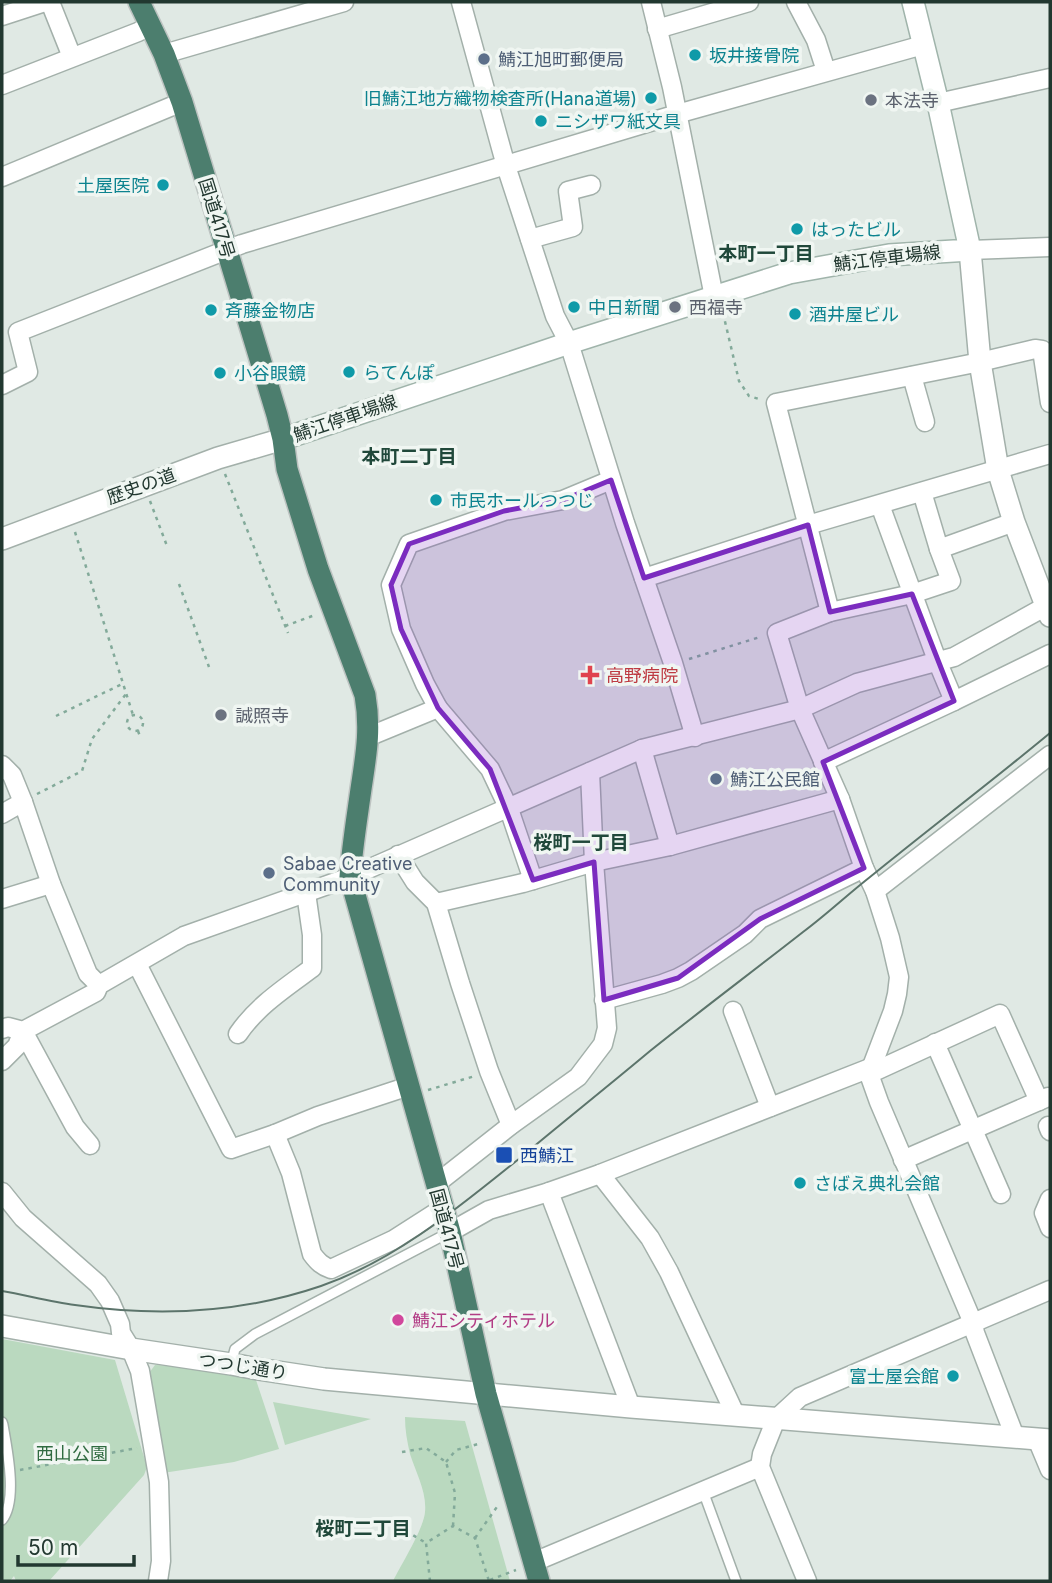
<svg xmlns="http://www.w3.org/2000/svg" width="1052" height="1583" viewBox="0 0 1052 1583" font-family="Inter,'Noto Sans JP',sans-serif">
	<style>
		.green { fill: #bad9bf }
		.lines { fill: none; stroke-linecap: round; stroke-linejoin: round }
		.service-casing { stroke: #a3b0aa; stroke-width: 12 }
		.minor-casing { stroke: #a3b0aa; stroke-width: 21 }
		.tertiary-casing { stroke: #a3b0aa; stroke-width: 24 }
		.secondary-casing { stroke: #a0b4ab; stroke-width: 24 }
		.trunk-casing { stroke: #bdc3c1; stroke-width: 24 }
		.path { stroke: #83aa9a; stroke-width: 2.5; stroke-dasharray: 3.5 5; stroke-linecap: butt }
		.service { stroke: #fff; stroke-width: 9 }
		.minor { stroke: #fff; stroke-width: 18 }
		.tertiary { stroke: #fff; stroke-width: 21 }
		.secondary { stroke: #fff; stroke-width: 21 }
		.trunk { stroke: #4c7e6e; stroke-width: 21 }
		.tram { stroke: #5c746b; stroke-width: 2 }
		.marked { fill: #7b2cbf; fill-opacity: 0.2; stroke: #7b2cbf; stroke-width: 5; stroke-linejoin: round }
		.culture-dot { fill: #0f9aa8; stroke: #f0f6f2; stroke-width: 2.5 }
		.service-dot { fill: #5c6f8a; stroke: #f0f6f2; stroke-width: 2.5 }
		.worship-dot { fill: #6b7280; stroke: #f0f6f2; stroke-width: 2.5 }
		.health-dot { fill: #e0444e; stroke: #f0f6f2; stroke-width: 2.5 }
		.transit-dot { fill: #1a4fb4; stroke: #f0f6f2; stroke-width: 2.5 }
		.hotel-dot { fill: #d1479c; stroke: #f0f6f2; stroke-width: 2.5 }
		.labels { text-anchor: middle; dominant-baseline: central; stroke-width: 7; stroke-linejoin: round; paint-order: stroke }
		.culture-label { font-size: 18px; fill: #0d838f; stroke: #f0f6f2; text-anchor: start }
		.service-label { font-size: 18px; fill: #4e5e75; stroke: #f0f6f2; text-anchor: start }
		.worship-label { font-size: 18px; fill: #5b616d; stroke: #f0f6f2; text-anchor: start }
		.street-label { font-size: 18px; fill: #223830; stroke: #f0f6f2 }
		.health-label { font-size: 18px; fill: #be3a42; stroke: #f0f6f2; text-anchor: start }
		.transit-label { font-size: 18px; fill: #164399; stroke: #f0f6f2; text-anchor: start }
		.hotel-label { font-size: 18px; fill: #b23c85; stroke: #f0f6f2; text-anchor: start }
		.park-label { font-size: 18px; fill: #306b41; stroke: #f0f6f2 }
		.neighbourhood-label { font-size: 19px; font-weight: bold; fill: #20483a; stroke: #f0f6f2 }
	</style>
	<rect width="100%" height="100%" fill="#e0e9e4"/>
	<g class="green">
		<polygon points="2,1339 115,1360 147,1467 144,1475 49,1581 16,1581 14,1576 10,1581 2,1581"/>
		<polygon points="155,1365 178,1366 256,1380 279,1449 234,1462 163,1473 149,1373"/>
		<polygon points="273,1402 371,1419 285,1445"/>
		<path d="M 405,1417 L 465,1421 L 510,1581 L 393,1581 C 401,1565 424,1528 425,1512 C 427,1492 416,1473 410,1454 C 407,1441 405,1430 405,1417 Z"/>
	</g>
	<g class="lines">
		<g class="service-casing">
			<g id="service">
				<polyline points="231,1364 235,1349 255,1334 450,1232"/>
				<path d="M 2,1422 L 3,1425 C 7,1448 18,1501 2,1520"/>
				<polyline points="703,1491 736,1581"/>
			</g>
		</g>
		<g class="minor-casing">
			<g id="minor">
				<polyline points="50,2 72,57"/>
				<polyline points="461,2 506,166 555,316 569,343 625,523 673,663 695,737"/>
				<polyline points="651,2 672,87 714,297"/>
				<polyline points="796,2 816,40 826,71"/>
				<polyline points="2,16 45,2"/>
				<polyline points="657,29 749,2"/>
				<polyline points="164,54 344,2"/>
				<polyline points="2,85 138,32 151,25"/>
				<polyline points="938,103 1050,78"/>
				<polyline points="2,177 182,102"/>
				<polyline points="530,239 573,227 568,191 591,185"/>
				<polyline points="970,250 1050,247"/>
				<polyline points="912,376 925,422"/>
				<polyline points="2,385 28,372 18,332 242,244 677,114 923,45"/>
				<polyline points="922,492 939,549"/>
				<polyline points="1014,522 939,549 951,581 912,594 830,612 777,633 800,709 857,683 954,657 1050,604"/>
				<polyline points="644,578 808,525 1050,454"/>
				<polyline points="830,612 776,403 980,362 1035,349 1042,350 1050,403"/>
				<polyline points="954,701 1050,654"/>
				<polyline points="438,708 425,684 401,629 391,585 409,544 504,511 563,500 611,480"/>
				<polyline points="375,734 438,708 490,769 509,809 533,880"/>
				<polyline points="642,749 670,846"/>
				<polyline points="823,762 954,701 938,663 880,505"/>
				<polyline points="2,765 12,775 23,802"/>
				<polyline points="2,814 23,802 51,884 88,974 99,985"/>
				<polyline points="398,855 415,882 436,903 460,983 489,1071 511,1125"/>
				<polyline points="875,891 1050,755"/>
				<polyline points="2,899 51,884"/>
				<polyline points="436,903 523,883 594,862 670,846 840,799"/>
				<polyline points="137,964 231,1149 275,1134 318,1116 409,1086"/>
				<polyline points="604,1000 662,984 678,978 691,971 745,934 760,919 864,868"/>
				<polyline points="733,1011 770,1107"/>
				<polyline points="2,1029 8,1027 23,1031 96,992 99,985 184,936 350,877 642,749 800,709 840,799 864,868 875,891 890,938 899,977 897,994 893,1011 869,1074 879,1102 973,1323 975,1333 1015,1437"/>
				<polyline points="23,1031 75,1127 90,1145"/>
				<path d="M 238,1034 C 257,1006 285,988 312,968 L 312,935 L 306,893"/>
				<polyline points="935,1043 1001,1194"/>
				<polyline points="2,1061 17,1046 23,1031"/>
				<polyline points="869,1074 1000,1014 1039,1101"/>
				<polyline points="1048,1126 1050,1131"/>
				<path d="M 275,1134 L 291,1173 L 312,1254 C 318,1262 322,1266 331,1269 L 393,1240 L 443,1208"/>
				<polyline points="903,1160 1048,1097"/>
				<polyline points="600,1174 650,1238 669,1272 736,1416"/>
				<polyline points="436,1184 511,1125 578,1077 603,1044 607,1028 594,862 590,772"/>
				<polyline points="2,1192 23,1218 98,1284 110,1301 120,1324 121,1333 131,1349 140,1371 159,1482 161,1561 158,1581"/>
				<polyline points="549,1192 631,1407"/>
				<polyline points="1050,1199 1044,1213 1050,1228"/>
				<polyline points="450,1232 489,1210 549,1192 600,1174 870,1068"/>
				<polyline points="1037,1439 1050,1470"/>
				<polyline points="534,1562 760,1467"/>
				<polyline points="807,1581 760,1467 762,1454 776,1419 800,1397 1050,1290"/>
			</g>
		</g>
		<g class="tertiary-casing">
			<g id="tertiary">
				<polyline points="970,250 980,362 998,470 1014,522 1050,616"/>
				<polyline points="2,539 218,458 283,439"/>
				<polyline points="2,1326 131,1349 231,1364 258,1369 324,1379 631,1407 1050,1440"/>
			</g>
		</g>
		<g class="secondary-casing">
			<polyline id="secondary" points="283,439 569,343 789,273 889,255 970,250 938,103 913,2"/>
		</g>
		<g class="trunk-casing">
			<path id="trunk" d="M 139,2 L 164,54 L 182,102 L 277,415 L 283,439 L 287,469 L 318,569 L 365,695 C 371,730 366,755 361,789 C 357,818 352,848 350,877 L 450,1232 L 486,1394 L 539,1581"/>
		</g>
		<g class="path">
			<polyline points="723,313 739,381 749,396 759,399"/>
			<polyline points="225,474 288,633"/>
			<polyline points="150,501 167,546"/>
			<polyline points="75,532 133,715"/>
			<polyline points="179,584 209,667"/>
			<polyline points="285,626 315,615"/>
			<polyline points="689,659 760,637"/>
			<circle cx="135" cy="723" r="8"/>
			<polyline points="56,716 122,684"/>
			<polyline points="138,731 141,739"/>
			<polyline points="37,794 82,771 92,739 126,694"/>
			<polyline points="428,1090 475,1076"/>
			<polyline points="402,1452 426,1448 446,1462 455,1493 453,1526"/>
			<polyline points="446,1462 456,1450 482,1443"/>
			<polyline points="20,1470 137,1448"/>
			<polyline points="406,1531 426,1543"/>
			<polyline points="475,1538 499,1504"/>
			<polyline points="490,1580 516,1570"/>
			<polyline points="430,1581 426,1543 453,1526 475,1538 489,1581"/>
		</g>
		<use href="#service" class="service"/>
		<use href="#minor" class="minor"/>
		<use href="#tertiary" class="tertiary"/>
		<use href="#secondary" class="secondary"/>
		<use href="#trunk" class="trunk"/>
		<path class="tram" d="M 2,1291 C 26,1295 50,1302 75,1305 C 158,1317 242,1313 321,1286 C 396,1260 459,1207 520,1158 C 563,1122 607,1087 650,1051 C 700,1011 752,972 803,932 C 826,915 847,895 870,877 C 930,828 991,782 1050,733"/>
	</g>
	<path class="marked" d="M 611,480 L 644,578 L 808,525 L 830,612 L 912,594 L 954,701 L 823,762 L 864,868 L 760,919 L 678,978 L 604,1000 L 594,862 L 533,880 L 490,769 L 438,708 L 401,629 L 391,585 L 409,544 L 504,511 L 563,500 Z"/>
	<g class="culture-dot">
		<circle cx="695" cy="55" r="7"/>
		<circle cx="651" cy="98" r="7"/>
		<circle cx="541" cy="121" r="7"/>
		<circle cx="163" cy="185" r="7"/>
		<circle cx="797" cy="229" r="7"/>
		<circle cx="574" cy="307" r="7"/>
		<circle cx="211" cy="310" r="7"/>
		<circle cx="795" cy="314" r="7"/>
		<circle cx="349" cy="372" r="7"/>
		<circle cx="220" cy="373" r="7"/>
		<circle cx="436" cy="500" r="7"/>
		<circle cx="800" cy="1183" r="7"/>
		<circle cx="953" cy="1376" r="7"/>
	</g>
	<g class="service-dot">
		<circle cx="484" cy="59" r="7"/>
		<circle cx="716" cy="779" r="7"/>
		<circle cx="269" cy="873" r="7"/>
	</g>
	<g class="worship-dot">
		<circle cx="871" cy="100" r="7"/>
		<circle cx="675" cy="307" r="7"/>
		<circle cx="221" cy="715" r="7"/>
	</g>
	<path class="health-dot" d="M586.5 664.5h7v7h7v7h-7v7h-7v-7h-7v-7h7z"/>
	<rect class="transit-dot" x="495" y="1146" width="18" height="18" rx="3.5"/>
	<circle class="hotel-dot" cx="398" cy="1320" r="7"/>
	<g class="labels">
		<g class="culture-label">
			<text x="709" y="55">坂井接骨院</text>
			<text x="637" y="98" text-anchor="end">旧鯖江地方織物検査所(Hana道場)</text>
			<text x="555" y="121">ニシザワ紙文具</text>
			<text x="149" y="185" text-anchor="end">土屋医院</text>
			<text x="811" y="229">はったビル</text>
			<text x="588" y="307">中日新聞</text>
			<text x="225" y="310">斉藤金物店</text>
			<text x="809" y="314">酒井屋ビル</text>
			<text x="363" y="372">らてんぽ</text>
			<text x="234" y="373">小谷眼鏡</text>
			<text x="450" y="500">市民ホールつつじ</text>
			<text x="814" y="1183">さばえ典礼会館</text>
			<text x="939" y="1376" text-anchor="end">富士屋会館</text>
		</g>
		<g class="service-label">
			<text x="498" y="59">鯖江旭町郵便局</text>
			<text x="730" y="779">鯖江公民館</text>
			<text x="283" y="863">Sabae Creative<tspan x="283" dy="21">Community</tspan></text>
		</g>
		<g class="worship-label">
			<text x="885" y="100">本法寺</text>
			<text x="689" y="307">西福寺</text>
			<text x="235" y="715">誠照寺</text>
		</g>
		<g class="street-label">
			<text transform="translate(217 218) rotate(73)">国道417号</text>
			<text transform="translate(887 258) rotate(-7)">鯖江停車場線</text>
			<text transform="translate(345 418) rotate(-19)">鯖江停車場線</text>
			<text transform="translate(141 486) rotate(-20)">歴史の道</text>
			<text transform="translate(447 1229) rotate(75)">国道417号</text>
			<text transform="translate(243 1366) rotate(9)">つつじ通り</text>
		</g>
		<g class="health-label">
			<text x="606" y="675">高野病院</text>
		</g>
		<g class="transit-label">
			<text x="520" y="1155">西鯖江</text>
		</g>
		<g class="hotel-label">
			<text x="412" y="1320">鯖江シティホテル</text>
		</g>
		<g class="park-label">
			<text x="72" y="1453">西山公園</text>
		</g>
		<g class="neighbourhood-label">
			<text x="766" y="253">本町一丁目</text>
			<text x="409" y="456">本町二丁目</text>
			<text x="581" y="842">桜町一丁目</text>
			<text x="363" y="1528">桜町二丁目</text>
		</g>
	</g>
	<rect width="1052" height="1583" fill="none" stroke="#223830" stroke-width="7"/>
	<path d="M18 1555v10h116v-10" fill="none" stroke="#223830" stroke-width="3.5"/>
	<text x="28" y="1555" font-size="21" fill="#223830" stroke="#f0f6f2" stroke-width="5" paint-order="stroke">50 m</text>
</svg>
